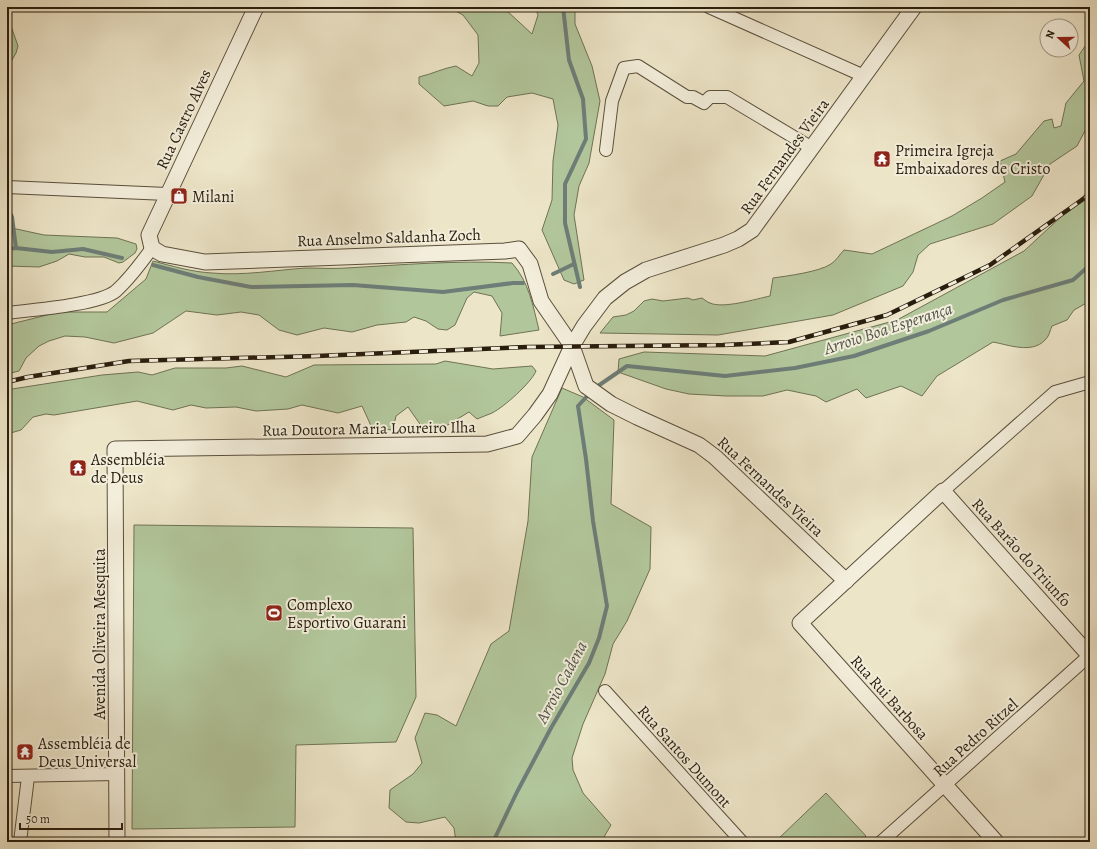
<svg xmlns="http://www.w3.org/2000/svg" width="1097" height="849" viewBox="0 0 1097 849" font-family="Alegreya,serif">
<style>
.green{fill:#b2c69b;stroke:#6e7254}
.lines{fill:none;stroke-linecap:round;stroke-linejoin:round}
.stream{stroke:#6d7d77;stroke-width:4}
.minor-casing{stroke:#5a4f3c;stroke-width:14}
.tertiary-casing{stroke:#5a4f3c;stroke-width:17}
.minor{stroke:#f3eedb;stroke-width:12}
.tertiary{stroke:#f3eedb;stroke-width:15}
.rail-casing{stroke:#291d0d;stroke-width:4.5}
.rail{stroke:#f3eedb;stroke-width:3;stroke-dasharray:9;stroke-linecap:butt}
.labels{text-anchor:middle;stroke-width:4;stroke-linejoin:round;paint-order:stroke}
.street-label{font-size:16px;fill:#291d0d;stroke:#f3eedb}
.poi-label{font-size:16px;fill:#291d0d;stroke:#f3eedb;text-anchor:start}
.water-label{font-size:17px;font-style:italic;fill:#51554b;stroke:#f3eedb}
</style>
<rect width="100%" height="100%" fill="#ede5c8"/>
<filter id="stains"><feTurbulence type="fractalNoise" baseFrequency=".005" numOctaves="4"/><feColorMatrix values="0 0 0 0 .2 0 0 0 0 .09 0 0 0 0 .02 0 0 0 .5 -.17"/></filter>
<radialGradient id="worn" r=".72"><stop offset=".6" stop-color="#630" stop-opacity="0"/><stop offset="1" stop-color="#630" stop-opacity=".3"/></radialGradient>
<g class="green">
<path d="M 448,7 L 498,7 L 506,10 L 532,34 L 538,15 L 535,7 L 575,7 L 575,24 L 592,66 L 600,101 L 589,163 L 579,186 L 574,215 L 584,280 L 574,284 L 564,280 L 542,230 L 552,200 L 553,161 L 558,125 L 553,99 L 532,93 L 507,97 L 498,106 L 488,106 L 473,101 L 444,106 L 419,84 L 419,77 C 432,74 444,68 456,66 L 472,76 L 479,63 L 478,35 L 463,15 Z"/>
<path d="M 7,24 L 11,26 L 18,46 L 16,53 L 12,60 L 7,74 Z"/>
<path d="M 1090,39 L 1090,125 L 1087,127 L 1077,146 L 1050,164 L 1032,196 L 993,224 L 930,244 L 918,255 L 913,272 L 903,286 L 833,315 L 718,335 L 600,333 L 613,317 L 626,315 L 634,311 L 644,301 L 652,299 L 663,301 L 688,298 L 693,300 L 702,298 C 705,300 707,302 710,303 C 723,309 756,299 770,296 L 773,278 C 787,276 819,272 831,264 C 836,261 840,254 844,250 L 872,254 L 952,216 L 982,198 L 1005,182 L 1000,161 L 1016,154 L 1044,121 L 1052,119 L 1054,128 L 1061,126 L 1066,103 L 1084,81 L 1079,55 Z"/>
<path d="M 1090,190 L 1090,301 L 1074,310 L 1067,320 L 1052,326 C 1050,330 1049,337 1045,340 C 1032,354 1009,345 993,342 L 937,376 L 922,396 L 901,386 L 866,398 L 857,389 L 826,402 L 816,396 L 787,390 L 763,396 L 726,396 L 689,394 L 666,389 L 618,372 L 619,359 L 644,352 L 765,356 L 897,320 L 1024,251 Z"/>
<path d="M 7,227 L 44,235 L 117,238 L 136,244 L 137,249 L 135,253 L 123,262 L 119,263 L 104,257 L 85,257 L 69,254 L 57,261 L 39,267 L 7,266 Z"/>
<path d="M 153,261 C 172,266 192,272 212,273 C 244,276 275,270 306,268 C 319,268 333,269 346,268 C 401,265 457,260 512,263 C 529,282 533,306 539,330 L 500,336 L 502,313 L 492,296 L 474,292 L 467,298 L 455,325 L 447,330 L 438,329 L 426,321 L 414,317 L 406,322 L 377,325 L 352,332 L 324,328 L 297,335 L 279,330 L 259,315 L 241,312 L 217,315 L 186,311 L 153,333 L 114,343 L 85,337 L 65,336 L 49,341 L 39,346 L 26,358 L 19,371 L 7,374 L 7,325 L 59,312 L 107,312 L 146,279 Z"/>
<path d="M 445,361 L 493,369 L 532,366 L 536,371 C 531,383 504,407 492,413 C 487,415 482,417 477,419 L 469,412 L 436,432 L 422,427 L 408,407 L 396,416 L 393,430 L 372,428 L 362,406 L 338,413 L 302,405 L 288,409 L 256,411 L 236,407 L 206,408 L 191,405 L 173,410 L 137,401 L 54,415 L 46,414 L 33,417 L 21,430 L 7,434 L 7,390 L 12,389 L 102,375 L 138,372 L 152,375 L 175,368 L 226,368 L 242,366 L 286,377 L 314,365 L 436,364 Z"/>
<path d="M 562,388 L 583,397 L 614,420 L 611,504 L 651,527 L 650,569 L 627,621 L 613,644 L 605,674 L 583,724 L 572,758 L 573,770 L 583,793 L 611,825 L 601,842 L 456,842 L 454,828 L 445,817 L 419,823 L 406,822 L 389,808 L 390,790 L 413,774 L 422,763 L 415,738 L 425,713 L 437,715 L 456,726 L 491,644 L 509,631 L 528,521 L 532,457 Z"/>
<path d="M 134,525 L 413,528 L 416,697 L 396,742 L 296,745 L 295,827 L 132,829 Z"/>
<path d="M 826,793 L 866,836 L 860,842 L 775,842 Z"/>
</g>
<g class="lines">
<g class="stream">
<path d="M 563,7 L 569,60 L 583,99 L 586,139 L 565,184 L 565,223 L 580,287"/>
<path d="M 8,209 L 12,217 L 16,248"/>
<path d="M 7,249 L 16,248 L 52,252 L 83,249 L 122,258"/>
<path d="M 153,265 L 198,277 L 251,287 L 353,285 L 443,292 L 513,283 L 523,283"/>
<path d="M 553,274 L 574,264"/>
<path d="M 595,388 L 627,366 L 725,376 L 795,368 L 854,356 L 929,331 L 1003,300 L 1073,280 L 1090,265"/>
<path d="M 493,842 L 517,792 L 551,728 L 589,663 L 599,638 L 607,606 L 593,521 L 586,459 L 578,406 L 590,393"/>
</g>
<g class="minor-casing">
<g id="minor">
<path d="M 709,7 L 864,76"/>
<path d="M 606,150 L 612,101 L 624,68 L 638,66 L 687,97 L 693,97 L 704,103 L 710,97 L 727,97 L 812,148"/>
<path d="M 7,187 L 167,194"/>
<path d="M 7,313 C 31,310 99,305 116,291 C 128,280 142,262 152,248"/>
<path d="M 943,491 L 1055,392 L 1090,382"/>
<path d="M 605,691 L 742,842"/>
<path d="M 7,776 L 117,774"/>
<path d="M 20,842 L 28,777"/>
<path d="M 881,842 L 1090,655"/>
</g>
</g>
<g class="tertiary-casing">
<g id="tertiary">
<path d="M 256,7 L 149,235 L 152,248 L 162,254 L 205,262 L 505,251 L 519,249 L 530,264 L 541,301 L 572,346 L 586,386 L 611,404 L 637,417 L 699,445 L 715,457 L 846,581"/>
<path d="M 117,842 L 115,449 L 487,444 L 517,436 L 535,415 L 550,394 L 572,346 L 584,326 L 605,298 L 625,282 L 646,270 L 724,245 L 738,239 L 752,230 L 914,7"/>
<path d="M 996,842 L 800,623 L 943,491 L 1090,656"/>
</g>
</g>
<use href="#minor" class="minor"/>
<use href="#tertiary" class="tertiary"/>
<g class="rail-casing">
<path id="rail" d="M 7,382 L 28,377 L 129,361 L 317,356 L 527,347 L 723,345 L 789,342 L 887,315 L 990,265 L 1086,197 L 1090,192"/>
</g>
<use href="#rail" class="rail"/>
</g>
<defs>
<g id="temple-square" transform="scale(0.9)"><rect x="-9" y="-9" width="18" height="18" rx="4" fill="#8f2418" stroke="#f3eedb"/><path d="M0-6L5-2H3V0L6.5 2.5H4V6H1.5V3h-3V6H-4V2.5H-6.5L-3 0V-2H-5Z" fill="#fff"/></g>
<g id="shop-square" transform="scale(0.9)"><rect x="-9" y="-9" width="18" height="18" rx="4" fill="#8f2418" stroke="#f3eedb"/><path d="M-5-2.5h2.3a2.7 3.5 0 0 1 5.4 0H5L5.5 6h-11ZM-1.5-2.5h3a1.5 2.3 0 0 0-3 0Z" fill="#fff"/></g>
<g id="stadium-square" transform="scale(0.9)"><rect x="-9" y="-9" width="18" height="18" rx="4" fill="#8f2418" stroke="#f3eedb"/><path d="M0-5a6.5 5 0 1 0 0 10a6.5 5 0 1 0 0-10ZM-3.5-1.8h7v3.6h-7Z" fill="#fff"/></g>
</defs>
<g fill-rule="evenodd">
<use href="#temple-square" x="882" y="159"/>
<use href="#shop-square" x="179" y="196"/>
<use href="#temple-square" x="78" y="468"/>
<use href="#stadium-square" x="274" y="613"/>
<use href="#temple-square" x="25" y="752"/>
</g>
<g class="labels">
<g class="street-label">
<text transform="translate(183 119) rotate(-65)" y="6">Rua Castro Alves</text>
<text transform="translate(784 156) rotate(-54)" y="6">Rua Fernandes Vieira</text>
<text transform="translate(389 237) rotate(-2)" y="6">Rua Anselmo Saldanha Zoch</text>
<text transform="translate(369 428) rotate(-1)" y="6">Rua Doutora Maria Loureiro Ilha</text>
<text transform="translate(771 486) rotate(43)" y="6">Rua Fernandes Vieira</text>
<text transform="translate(1022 552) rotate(48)" y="6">Rua Barão do Triunfo</text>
<text transform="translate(99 634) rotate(-90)" y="6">Avenida Oliveira Mesquita</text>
<text transform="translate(890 697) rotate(48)" y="6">Rua Rui Barbosa</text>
<text transform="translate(975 737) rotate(-42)" y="6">Rua Pedro Ritzel</text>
<text transform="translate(685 756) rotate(48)" y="6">Rua Santos Dumont</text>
</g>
<g class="poi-label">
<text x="895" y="156">Primeira Igreja<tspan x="895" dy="18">Embaixadores de Cristo</tspan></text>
<text x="192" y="202">Milani</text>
<text x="91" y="465">Assembléia<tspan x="91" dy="18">de Deus</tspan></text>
<text x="287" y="610">Complexo<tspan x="287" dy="18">Esportivo Guarani</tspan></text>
<text x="38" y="749">Assembléia de<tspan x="38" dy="18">Deus Universal</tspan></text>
</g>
<g class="water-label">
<text transform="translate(888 328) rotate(-18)" y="6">Arroio Boa Esperança</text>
<text transform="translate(561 682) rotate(-62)" y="6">Arroio Cadena</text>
</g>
</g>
<rect width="1097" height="849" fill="none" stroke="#ede5c8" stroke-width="24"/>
<rect x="8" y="8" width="1081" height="833" fill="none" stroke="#291d0d" stroke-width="2"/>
<rect x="12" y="12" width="1073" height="825" fill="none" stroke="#291d0d"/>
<g transform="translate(1059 38) rotate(291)"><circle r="19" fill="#f3eedb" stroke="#a29a89"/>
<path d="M0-3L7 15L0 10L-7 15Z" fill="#8f2418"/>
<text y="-6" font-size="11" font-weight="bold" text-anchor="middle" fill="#291d0d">N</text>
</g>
<path d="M20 823v6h102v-6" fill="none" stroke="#291d0d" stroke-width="2"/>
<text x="26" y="823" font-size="12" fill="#291d0d" stroke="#f3eedb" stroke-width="3" paint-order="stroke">50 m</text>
<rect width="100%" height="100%" filter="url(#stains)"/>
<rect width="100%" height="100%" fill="url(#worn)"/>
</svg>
